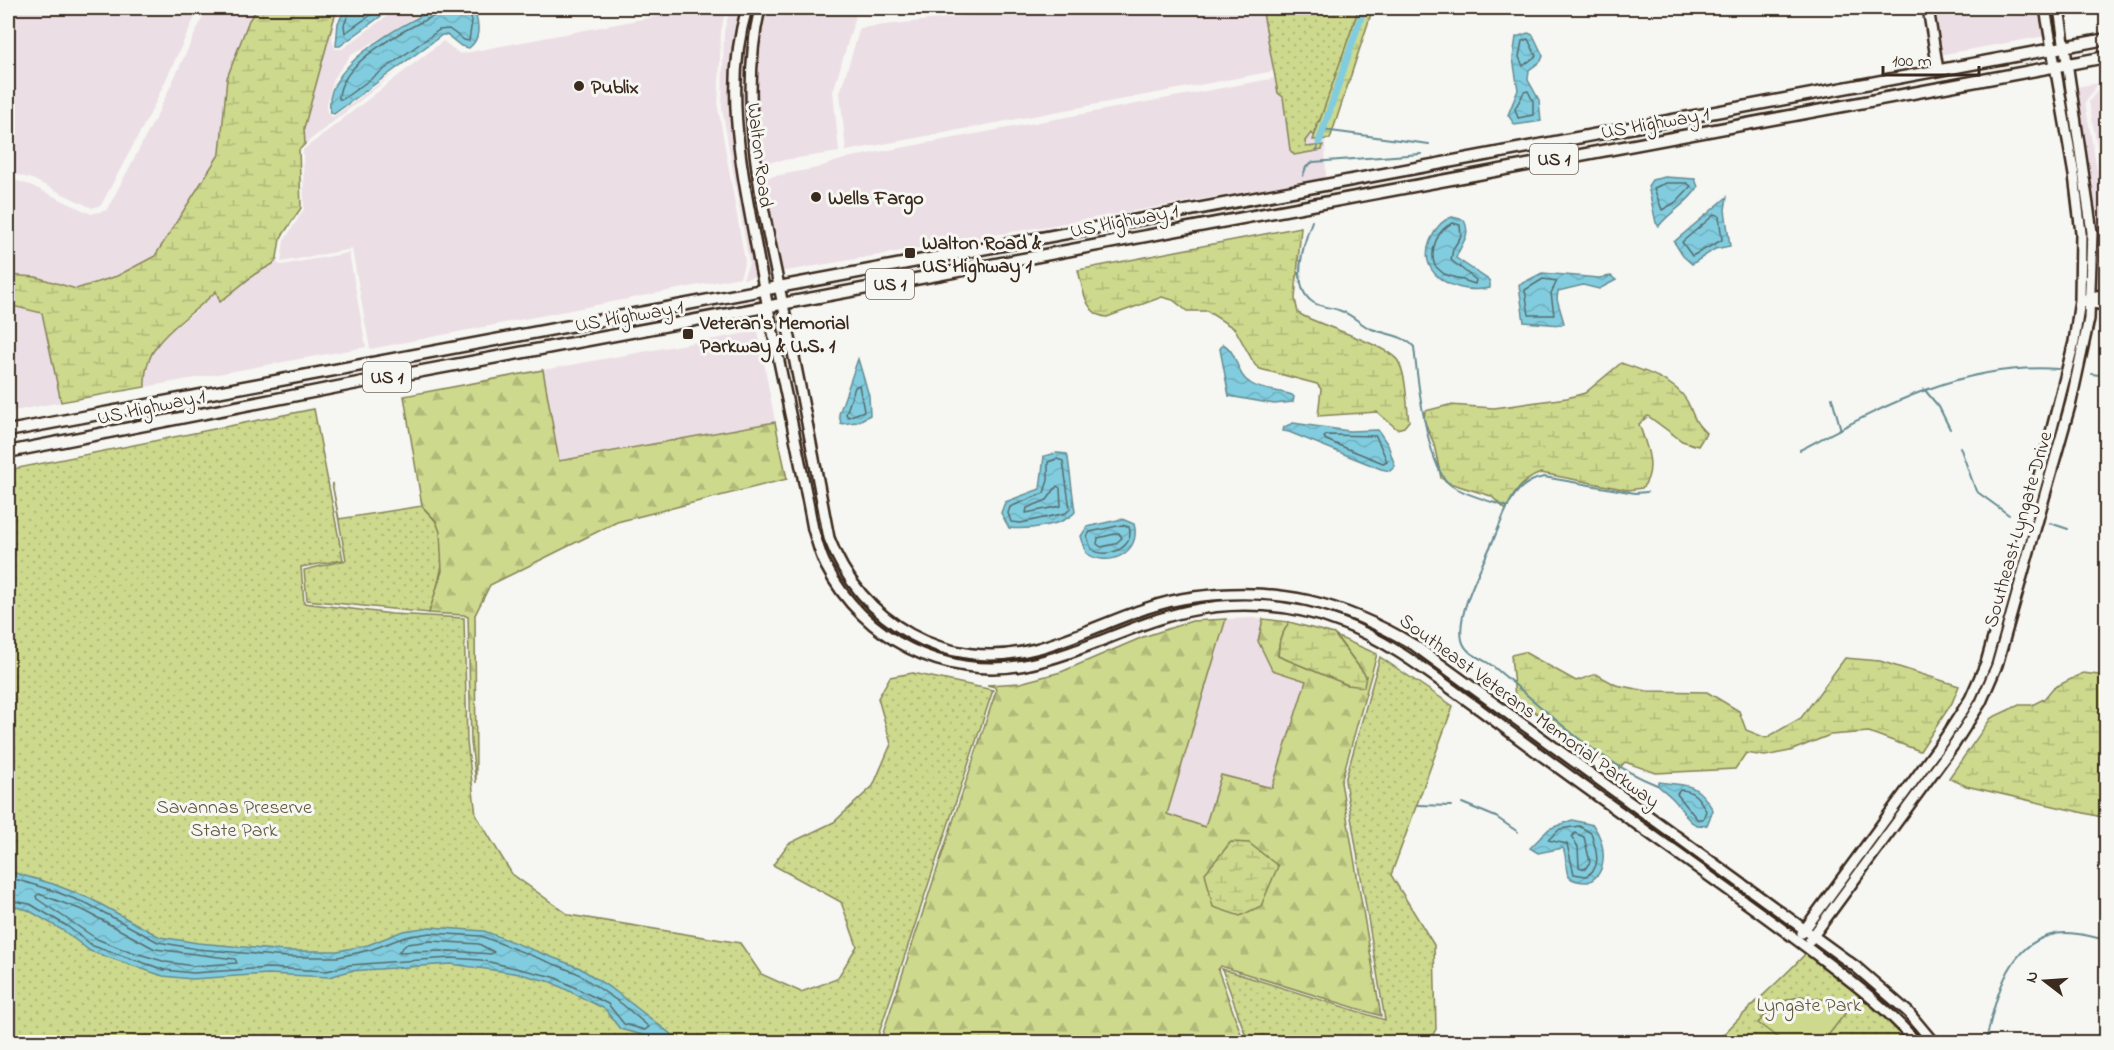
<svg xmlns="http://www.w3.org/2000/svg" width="2114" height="1050" viewBox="0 0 2114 1050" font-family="'Indie Flower',sans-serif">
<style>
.built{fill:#ecdee5}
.grass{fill:url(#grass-dots);stroke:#848256;stroke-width:1.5}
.forest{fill:url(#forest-firs);stroke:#848256;stroke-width:1.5}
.wetland{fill:url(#wetland-marsh);stroke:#848256;stroke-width:1.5}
.garden{fill:#cdd98d;stroke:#848256;stroke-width:1.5}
.water{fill:url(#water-waves);stroke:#658c92;stroke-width:1.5}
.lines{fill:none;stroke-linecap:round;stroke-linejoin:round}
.shore{stroke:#576b6b;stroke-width:1.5}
.stream{stroke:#658c92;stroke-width:2}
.canal{stroke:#81cddf;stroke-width:7}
.secondary-casing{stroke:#3b2a1e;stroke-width:14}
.primary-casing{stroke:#3b2a1e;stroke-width:15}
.secondary{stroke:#f6f6f2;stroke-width:9}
.primary{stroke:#f6f6f2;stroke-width:10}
.poi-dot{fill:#3b2a1e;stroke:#f6f6f2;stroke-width:2}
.labels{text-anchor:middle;stroke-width:6;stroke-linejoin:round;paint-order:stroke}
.shield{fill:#f6f6f2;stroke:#73675e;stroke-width:1.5}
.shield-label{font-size:18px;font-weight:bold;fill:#3b2a1e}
.poi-label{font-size:20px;font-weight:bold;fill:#3b2a1e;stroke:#f6f6f2;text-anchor:start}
.street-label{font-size:20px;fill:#3b2a1e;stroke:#f6f6f2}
.park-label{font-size:20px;fill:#60563a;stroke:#f6f6f2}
</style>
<defs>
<pattern id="grass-dots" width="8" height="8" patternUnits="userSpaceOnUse" patternTransform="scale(1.5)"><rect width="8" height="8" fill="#cdd98d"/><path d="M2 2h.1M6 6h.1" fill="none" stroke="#b1ba79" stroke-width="1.8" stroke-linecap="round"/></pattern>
<pattern id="forest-firs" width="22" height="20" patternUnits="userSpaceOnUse" patternTransform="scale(1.5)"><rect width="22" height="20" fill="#cdd98d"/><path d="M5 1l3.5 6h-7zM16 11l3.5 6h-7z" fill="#b1ba79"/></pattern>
<pattern id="wetland-marsh" width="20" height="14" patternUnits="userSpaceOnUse" patternTransform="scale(1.5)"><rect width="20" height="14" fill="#cdd98d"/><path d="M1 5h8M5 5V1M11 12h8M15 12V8" fill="none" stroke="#b1ba79"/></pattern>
<pattern id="water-waves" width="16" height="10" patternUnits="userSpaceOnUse" patternTransform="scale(1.5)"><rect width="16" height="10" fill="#81cddf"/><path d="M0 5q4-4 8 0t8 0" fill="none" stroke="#70b0bf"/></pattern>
</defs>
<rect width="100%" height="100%" fill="#f6f6f2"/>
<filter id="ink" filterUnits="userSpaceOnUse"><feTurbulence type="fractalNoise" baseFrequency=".0167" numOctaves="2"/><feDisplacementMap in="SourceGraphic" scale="12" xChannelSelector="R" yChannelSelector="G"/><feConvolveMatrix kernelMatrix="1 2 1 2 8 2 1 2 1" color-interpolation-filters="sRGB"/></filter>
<g filter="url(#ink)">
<g class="built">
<path d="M 8,8 L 199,8 L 151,112 L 101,205 L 92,208 L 32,179 L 8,172 Z"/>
<path d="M 207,8 L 258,8 L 249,20 L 227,78 L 220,153 L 159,252 L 143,264 L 88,287 L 76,289 L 36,277 L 8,275 L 8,178 L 30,185 L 91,214 L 107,210 L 157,115 Z"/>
<path d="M 337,8 L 342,8 L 334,22 L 332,40 L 335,49 L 342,49 L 398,8 L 430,8 L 350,56 L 334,78 L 329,96 L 326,108 L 328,114 L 333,117 L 400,69 L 305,144 L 304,128 Z"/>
<path d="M 700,8 L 726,8 L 721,31 L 718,108 L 745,261 L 740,277 L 370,349 L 352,249 L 281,262 L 284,241 L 304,209 L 303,150 L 443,41 L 460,54 Z"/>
<path d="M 730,8 L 743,8 L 734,48 L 732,123 L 758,276 L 743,279 L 749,263 L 722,108 L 724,32 Z"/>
<path d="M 751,8 L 756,8 L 746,68 L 746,111 L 773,274 L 765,275 L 740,126 L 743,55 Z"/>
<path d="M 764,8 L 858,8 L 833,92 L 839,152 L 762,163 L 754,110 L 753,69 Z"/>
<path d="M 1033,8 L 1353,8 L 1357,15 L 1313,140 L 1325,140 L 1326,178 L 780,272 L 764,178 L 817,168 L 847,158 L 1276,78 L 1274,71 L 846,151 L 840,93 L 860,28 Z"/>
<path d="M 1932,8 L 2041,8 L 2045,36 L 1939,55 Z"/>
<path d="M 2106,82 L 2097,85 L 2085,103 L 2097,170 L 2101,173 L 2106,172 L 2106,290 L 2095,291 L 2096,232 L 2076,87 Z"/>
<path d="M 2106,86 L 2106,168 L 2101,169 L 2089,102 L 2100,87 Z"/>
<path d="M 349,253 L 366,347 L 145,387 L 144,371 L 148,359 L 162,337 L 194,313 L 217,290 L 220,302 L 255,274 L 273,264 L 277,258 L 278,264 L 282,265 Z"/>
<path d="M 8,305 L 42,313 L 61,402 L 8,412 Z"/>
<path d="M 758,331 L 775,422 L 559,461 L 543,370 Z"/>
<path d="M 1254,618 L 1263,619 L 1258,641 L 1272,669 L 1306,680 L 1272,788 L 1222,775 L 1205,827 L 1167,814 L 1226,619 Z"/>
</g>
<g class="grass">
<path d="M 1262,8 L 1359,8 L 1322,117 L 1316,124 L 1315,136 L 1311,133 L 1305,141 L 1306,147 L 1323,145 L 1322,150 L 1294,155 L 1290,150 L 1283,97 L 1278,93 Z"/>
<path d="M 314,409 L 343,560 L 301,567 L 304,603 L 392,614 L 464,618 L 467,742 L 476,815 L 512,874 L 569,915 L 740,943 L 761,974 L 801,992 L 837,979 L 857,946 L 841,902 L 773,865 L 788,844 L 834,822 L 873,786 L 891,744 L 878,698 L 890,677 L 913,673 L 993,690 L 876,1042 L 8,1042 L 8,470 Z"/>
<path d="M 332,483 L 339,519 L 422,506 C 426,512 434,517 437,524 C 451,552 437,586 429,613 L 307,600 L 304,570 L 346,560 Z"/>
<path d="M 1380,657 L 1453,706 L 1391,875 L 1434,945 L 1436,1029 L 1429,1042 L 1248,1042 L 1222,969 L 1385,1020 L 1345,781 Z"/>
<path d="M 1806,953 L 1875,1008 L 1908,1042 L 1717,1042 C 1744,1010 1777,985 1806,953 Z"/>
</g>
<g class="forest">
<path d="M 543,370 L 559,461 L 775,422 L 787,479 L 617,522 L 490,585 L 475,615 L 476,783 L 471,742 L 468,617 L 464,615 L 429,613 L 442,571 L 440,532 L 436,521 L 422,506 L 404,396 Z"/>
<path d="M 1226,619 L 1167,814 L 1205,827 L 1221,775 L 1272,788 L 1306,681 L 1272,670 L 1258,641 L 1263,619 L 1289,622 L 1280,639 L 1278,656 L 1348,685 L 1366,676 L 1336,636 L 1377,654 L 1341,782 L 1381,1016 L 1221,966 L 1218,970 L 1244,1042 L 880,1042 L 996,691 L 995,687 L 987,685 L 1020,683 L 1061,672 L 1143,637 L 1192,621 Z"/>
</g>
<g class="wetland">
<path d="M 258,8 L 337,8 L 304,128 L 305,144 L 299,150 L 301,208 L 280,239 L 277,258 L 273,264 L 255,274 L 220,302 L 216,291 C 188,321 142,338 145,387 L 61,402 L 42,313 L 8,305 L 8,275 L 36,277 L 76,289 L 117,276 L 155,256 L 220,153 L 227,78 L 249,20 Z"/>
<path d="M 1359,8 L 1373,8 L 1330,139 L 1313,140 Z"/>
<path d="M 1301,227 L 1295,299 L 1298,313 C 1320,326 1388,345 1398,361 C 1407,376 1406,403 1409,421 L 1404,427 L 1397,429 L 1377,412 L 1318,416 L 1321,389 L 1317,384 L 1260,369 L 1255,365 L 1235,329 L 1207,311 L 1187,311 L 1173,300 L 1162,297 L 1107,317 C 1085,316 1083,288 1078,270 Z"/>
<path d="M 1621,363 C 1642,370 1675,380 1687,401 C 1695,416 1691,418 1706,433 L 1698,446 L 1682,441 L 1648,416 L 1639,424 C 1646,444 1658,470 1642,488 L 1628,490 L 1541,473 C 1523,479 1513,493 1506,510 L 1491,496 L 1449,483 L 1441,478 L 1434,444 L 1424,420 L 1425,411 L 1449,405 L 1494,408 L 1567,398 L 1585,393 Z"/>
<path d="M 1289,622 L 1334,634 L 1366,676 L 1364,687 L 1348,685 L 1278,656 L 1280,639 Z"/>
<path d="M 1524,652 L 1576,681 L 1596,674 L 1616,685 L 1647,691 L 1707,692 L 1739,711 L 1746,730 L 1766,738 L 1801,718 L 1845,658 L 1880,661 L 1959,686 L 1952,703 L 1920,751 L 1869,732 L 1830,735 L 1790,751 L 1765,756 L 1746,753 L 1735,769 L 1656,773 L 1625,762 L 1616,772 L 1515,697 L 1511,655 Z"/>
<path d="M 2083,673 L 2106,676 L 2106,818 L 1966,786 L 1949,778 L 1991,718 L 2019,705 L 2032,705 L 2044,699 L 2053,688 Z"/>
<path d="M 1231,842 L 1249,843 L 1278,866 L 1261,906 L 1240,916 L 1213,907 L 1205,873 Z"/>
</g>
<path class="garden" d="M 1801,996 L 1835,1001 L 1847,1011 L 1823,1042 L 1784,1042 L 1758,1023 L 1777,1003 Z"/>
<g class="water">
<path d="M 346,8 L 392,8 L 340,46 L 336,46 L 338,23 Z"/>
<path d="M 439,8 L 473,8 C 479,22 482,38 469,48 L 461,46 L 447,35 L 442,35 L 334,114 L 331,113 C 318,68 406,21 439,8 Z"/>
<path d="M 1528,33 L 1533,35 L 1543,56 L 1541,61 L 1529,70 L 1528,80 L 1539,100 L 1541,121 L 1515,125 L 1508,115 L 1518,90 L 1513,58 L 1516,37 Z"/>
<path d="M 1665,177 L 1695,179 L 1698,187 C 1688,204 1670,211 1659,226 L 1656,223 L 1648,186 L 1652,180 Z"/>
<path d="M 1727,197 L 1725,210 L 1730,246 L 1715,249 L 1692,264 L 1683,256 L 1674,242 Z"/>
<path d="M 1452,217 L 1464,220 C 1472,236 1461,243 1456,258 L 1490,281 L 1490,288 C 1459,295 1416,277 1430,241 C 1435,230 1440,221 1452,217 Z"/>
<path d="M 1542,273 L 1599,278 L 1611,276 L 1616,280 L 1599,289 L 1583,285 L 1558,291 L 1557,299 L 1564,323 L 1561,325 L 1524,322 L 1519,285 Z"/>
<path d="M 1223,344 C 1239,353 1235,374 1250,383 C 1261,391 1279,390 1292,395 L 1294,397 L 1293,402 L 1274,404 L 1229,396 L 1220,349 Z"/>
<path d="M 858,359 L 869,396 L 870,415 L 857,422 L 841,424 L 839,414 Z"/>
<path d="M 1293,423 L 1349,431 L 1378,430 L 1388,445 L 1395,466 L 1390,471 L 1381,469 L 1289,432 L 1283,431 L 1284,427 Z"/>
<path d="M 1057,453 L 1067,454 L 1068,458 L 1075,512 C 1063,526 1027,530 1009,528 L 1001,513 L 1005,502 L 1040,489 L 1044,456 Z"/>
<path d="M 1122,519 L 1134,524 C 1142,553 1108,569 1086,553 L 1081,536 L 1087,527 Z"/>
<path d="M 1659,782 C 1688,787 1695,780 1713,810 L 1707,825 C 1689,829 1685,812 1675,801 C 1670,795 1663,790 1657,785 Z"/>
<path d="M 1572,820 L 1593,825 C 1605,842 1610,872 1588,882 C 1557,882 1571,867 1563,848 L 1538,853 L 1530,848 L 1549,829 Z"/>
<path d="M 8,871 L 53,884 L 91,899 L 160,937 L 198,943 L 287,951 L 338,951 L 368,945 L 403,931 L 430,927 L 484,931 L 580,968 L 615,991 L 681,1042 L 654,1042 L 650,1037 L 620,1029 L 605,1009 L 551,982 L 520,974 L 451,964 L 350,971 L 329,977 L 268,974 L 192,979 L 163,976 L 90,951 L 64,931 L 28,910 L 8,905 Z"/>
</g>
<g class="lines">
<g class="shore">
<path d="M 351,8 L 344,25 L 345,33 L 381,8"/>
<path d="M 439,8 L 436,15 C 407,28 338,63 339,99 L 343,99 L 439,30 L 449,29 L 464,40 L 469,41 L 472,21 L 468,8"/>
<path d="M 1528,39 L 1536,56 L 1523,66 L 1519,57 L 1522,41 Z"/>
<path d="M 1528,91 L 1533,101 L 1533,115 L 1518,118 L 1515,109 L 1524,92 Z"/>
<path d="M 1666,183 L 1687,183 L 1691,186 L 1676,202 L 1662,210 L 1654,188 Z"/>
<path d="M 1715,214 L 1719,216 L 1722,240 L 1692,256 L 1682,242 Z"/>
<path d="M 1453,223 L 1460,225 L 1461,236 L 1453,249 L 1451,260 L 1476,280 L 1475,284 L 1444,274 L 1435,266 C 1429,251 1437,229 1453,223 Z"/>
<path d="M 1543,279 L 1557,281 L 1551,293 L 1554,315 L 1529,315 L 1525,290 Z"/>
<path d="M 859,385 L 864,411 L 848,417 L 846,414 L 855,387 Z"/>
<path d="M 1327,435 L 1376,436 L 1387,461 L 1383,463 L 1326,440 L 1324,437 Z"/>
<path d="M 1057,459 L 1063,461 L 1070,509 L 1066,513 L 1021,523 L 1011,522 L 1008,513 L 1010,507 L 1044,493 L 1048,480 L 1048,462 Z"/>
<path d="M 1057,486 L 1060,488 L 1061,506 L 1026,513 L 1027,508 L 1047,500 Z"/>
<path d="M 1122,525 L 1129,527 C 1136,548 1106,560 1091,549 L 1087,536 L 1090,532 Z"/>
<path d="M 1119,533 L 1122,538 L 1115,544 L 1101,547 L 1097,544 L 1098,538 Z"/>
<path d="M 1680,790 C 1694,790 1700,799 1706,811 L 1703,819 L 1697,819 L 1677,794 Z"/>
<path d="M 1579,826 L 1591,833 C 1595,848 1604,867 1586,876 L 1574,874 L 1567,844 L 1548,840 L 1560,829 Z"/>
<path d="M 1575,833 L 1584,837 L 1590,862 L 1585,869 L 1579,867 L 1578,847 L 1572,837 Z"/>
<path d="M 8,877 L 51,890 L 88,904 L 158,942 L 197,949 L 287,957 L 338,957 L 370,950 L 405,937 L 430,933 L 481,936 L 577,973 L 622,1004 L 649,1027 L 645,1030 L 624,1024 L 608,1004 L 554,977 L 481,960 L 451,958 L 390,962 L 350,965 L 327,971 L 268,968 L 193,973 L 165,970 L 93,946 L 67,926 L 30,904 L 8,900"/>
<path d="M 39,894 L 85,911 L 155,949 L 235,959 L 237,963 L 194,966 L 166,962 L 122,949 L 97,939 L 37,899 L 36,896 Z"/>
<path d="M 431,941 L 479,944 L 494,952 L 491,954 L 451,951 L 398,952 L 407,944 Z"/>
</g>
<g class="stream">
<path d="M 1323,130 L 1429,144"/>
<path d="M 1317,150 L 1319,142"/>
<path d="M 1303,176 L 1306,167 L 1313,162 L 1421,154"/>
<path d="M 1312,221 C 1304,242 1289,288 1314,303 C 1323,308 1332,307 1341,311 C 1351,314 1359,323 1369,328 C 1384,334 1404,335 1414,347 C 1417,376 1427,471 1452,486 C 1468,496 1490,501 1508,507"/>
<path d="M 2092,374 L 2106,376"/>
<path d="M 1924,389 L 1939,407 L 1950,429"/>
<path d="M 1832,398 L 1841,430"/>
<path d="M 1960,447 L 1976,491 L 2009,515"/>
<path d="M 1800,450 C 1882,407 1962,362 2058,369"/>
<path d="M 1647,492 L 1635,493 L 1544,477 C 1513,482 1506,511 1495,536 C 1484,563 1456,611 1462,640 C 1466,656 1484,658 1495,668 C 1548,711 1592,759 1657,785"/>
<path d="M 2050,523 L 2068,529"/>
<path d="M 1462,803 L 1496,817 L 1518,832"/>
<path d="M 1418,805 L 1451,806"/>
<path d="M 1986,1042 C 1994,1004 2006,946 2051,935 C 2067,930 2090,936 2106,940"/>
</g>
<path class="canal" d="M 1319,142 L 1364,8"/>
<g class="secondary-casing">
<g id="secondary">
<path d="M 747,8 C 723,88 742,170 757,251 C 774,344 796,436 813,529 C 817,541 820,555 826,566 C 863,639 945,680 1025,665 C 1082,654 1132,623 1189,611 C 1237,600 1293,604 1339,622 C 1391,641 1434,677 1479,709 C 1527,745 1575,780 1624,815 C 1690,863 1757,909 1822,959 C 1856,985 1888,1009 1916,1042"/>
<path d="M 760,8 C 737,105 763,208 783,305 C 800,382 814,460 829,538 C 860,622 946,673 1035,649 C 1089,635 1138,604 1194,597 C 1278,586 1342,602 1414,645 L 1856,967 L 1908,1012 L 1933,1042"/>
<path d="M 1928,8 L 1938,70"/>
<path d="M 2088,298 L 2106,294"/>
<path d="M 2085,302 L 2106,305"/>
<path d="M 1802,933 L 1945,738 L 1970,699 L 1986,663 L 2049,440 L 2074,342 L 2080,300 L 2081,233 L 2074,175 L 2045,8"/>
<path d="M 1810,940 L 1955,743 L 1981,702 L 1997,665 L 2071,402 L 2089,319 L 2092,232 L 2059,8"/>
</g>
</g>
<g class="primary-casing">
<g id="primary">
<path d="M 8,431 L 2106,39"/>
<path d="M 8,452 L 358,383 L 2106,57"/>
</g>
</g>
<use href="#secondary" class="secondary"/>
<use href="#primary" class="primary"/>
</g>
</g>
<g class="poi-dot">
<circle cx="579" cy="86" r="6"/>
<circle cx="816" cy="197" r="6"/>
<rect x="904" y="247" width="12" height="12" rx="3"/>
<rect x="682" y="328" width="12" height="12" rx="3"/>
</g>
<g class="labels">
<g class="shield">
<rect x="1530" y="144" width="48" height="30" rx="4.5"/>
<rect x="866" y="269" width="48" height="30" rx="4.5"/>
<rect x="363" y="362" width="48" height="30" rx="4.5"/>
</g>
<g class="shield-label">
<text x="1554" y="165">US 1</text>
<text x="890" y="290">US 1</text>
<text x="387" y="383">US 1</text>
</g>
<g class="poi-label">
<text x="591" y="93">Publix</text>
<text x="828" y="204">Wells Fargo</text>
<text x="922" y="249">Walton Road &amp;<tspan x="922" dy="23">US Highway 1</tspan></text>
<text x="700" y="329">Veteran's Memorial<tspan x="700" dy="23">Parkway &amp; U.S. 1</tspan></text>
</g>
<g class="street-label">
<text transform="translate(1655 122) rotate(-10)" y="7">US Highway 1</text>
<text transform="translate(761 155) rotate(83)" y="7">Walton Road</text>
<text transform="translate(1124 220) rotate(-11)" y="7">US Highway 1</text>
<text transform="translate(629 315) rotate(-10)" y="7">US Highway 1</text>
<text transform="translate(151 406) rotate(-12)" y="7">US Highway 1</text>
<text transform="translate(2017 529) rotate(-74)" y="7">Southeast Lyngate Drive</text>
<text transform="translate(1530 710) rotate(36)" y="7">Southeast Veterans Memorial Parkway</text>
</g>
<g class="park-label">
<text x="234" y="813">Savannas Preserve<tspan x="234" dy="23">State Park</tspan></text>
<text x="1809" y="1011">Lyngate Park</text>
</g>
</g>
<rect width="2114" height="1050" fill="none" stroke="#f6f6f2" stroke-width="30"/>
<rect x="15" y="15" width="2084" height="1020" fill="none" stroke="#3b2a1e" stroke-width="2" filter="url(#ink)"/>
<g transform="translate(2045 981) rotate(287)" stroke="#f6f6f2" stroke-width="4.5" paint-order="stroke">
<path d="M0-4.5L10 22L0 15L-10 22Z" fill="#3b2a1e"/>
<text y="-9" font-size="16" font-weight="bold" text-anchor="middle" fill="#3b2a1e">N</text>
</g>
<path d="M1883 66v9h96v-9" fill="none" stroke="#3b2a1e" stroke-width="3"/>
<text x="1892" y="66" font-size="18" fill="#3b2a1e" stroke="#f6f6f2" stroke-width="4.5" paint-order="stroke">100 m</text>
</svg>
